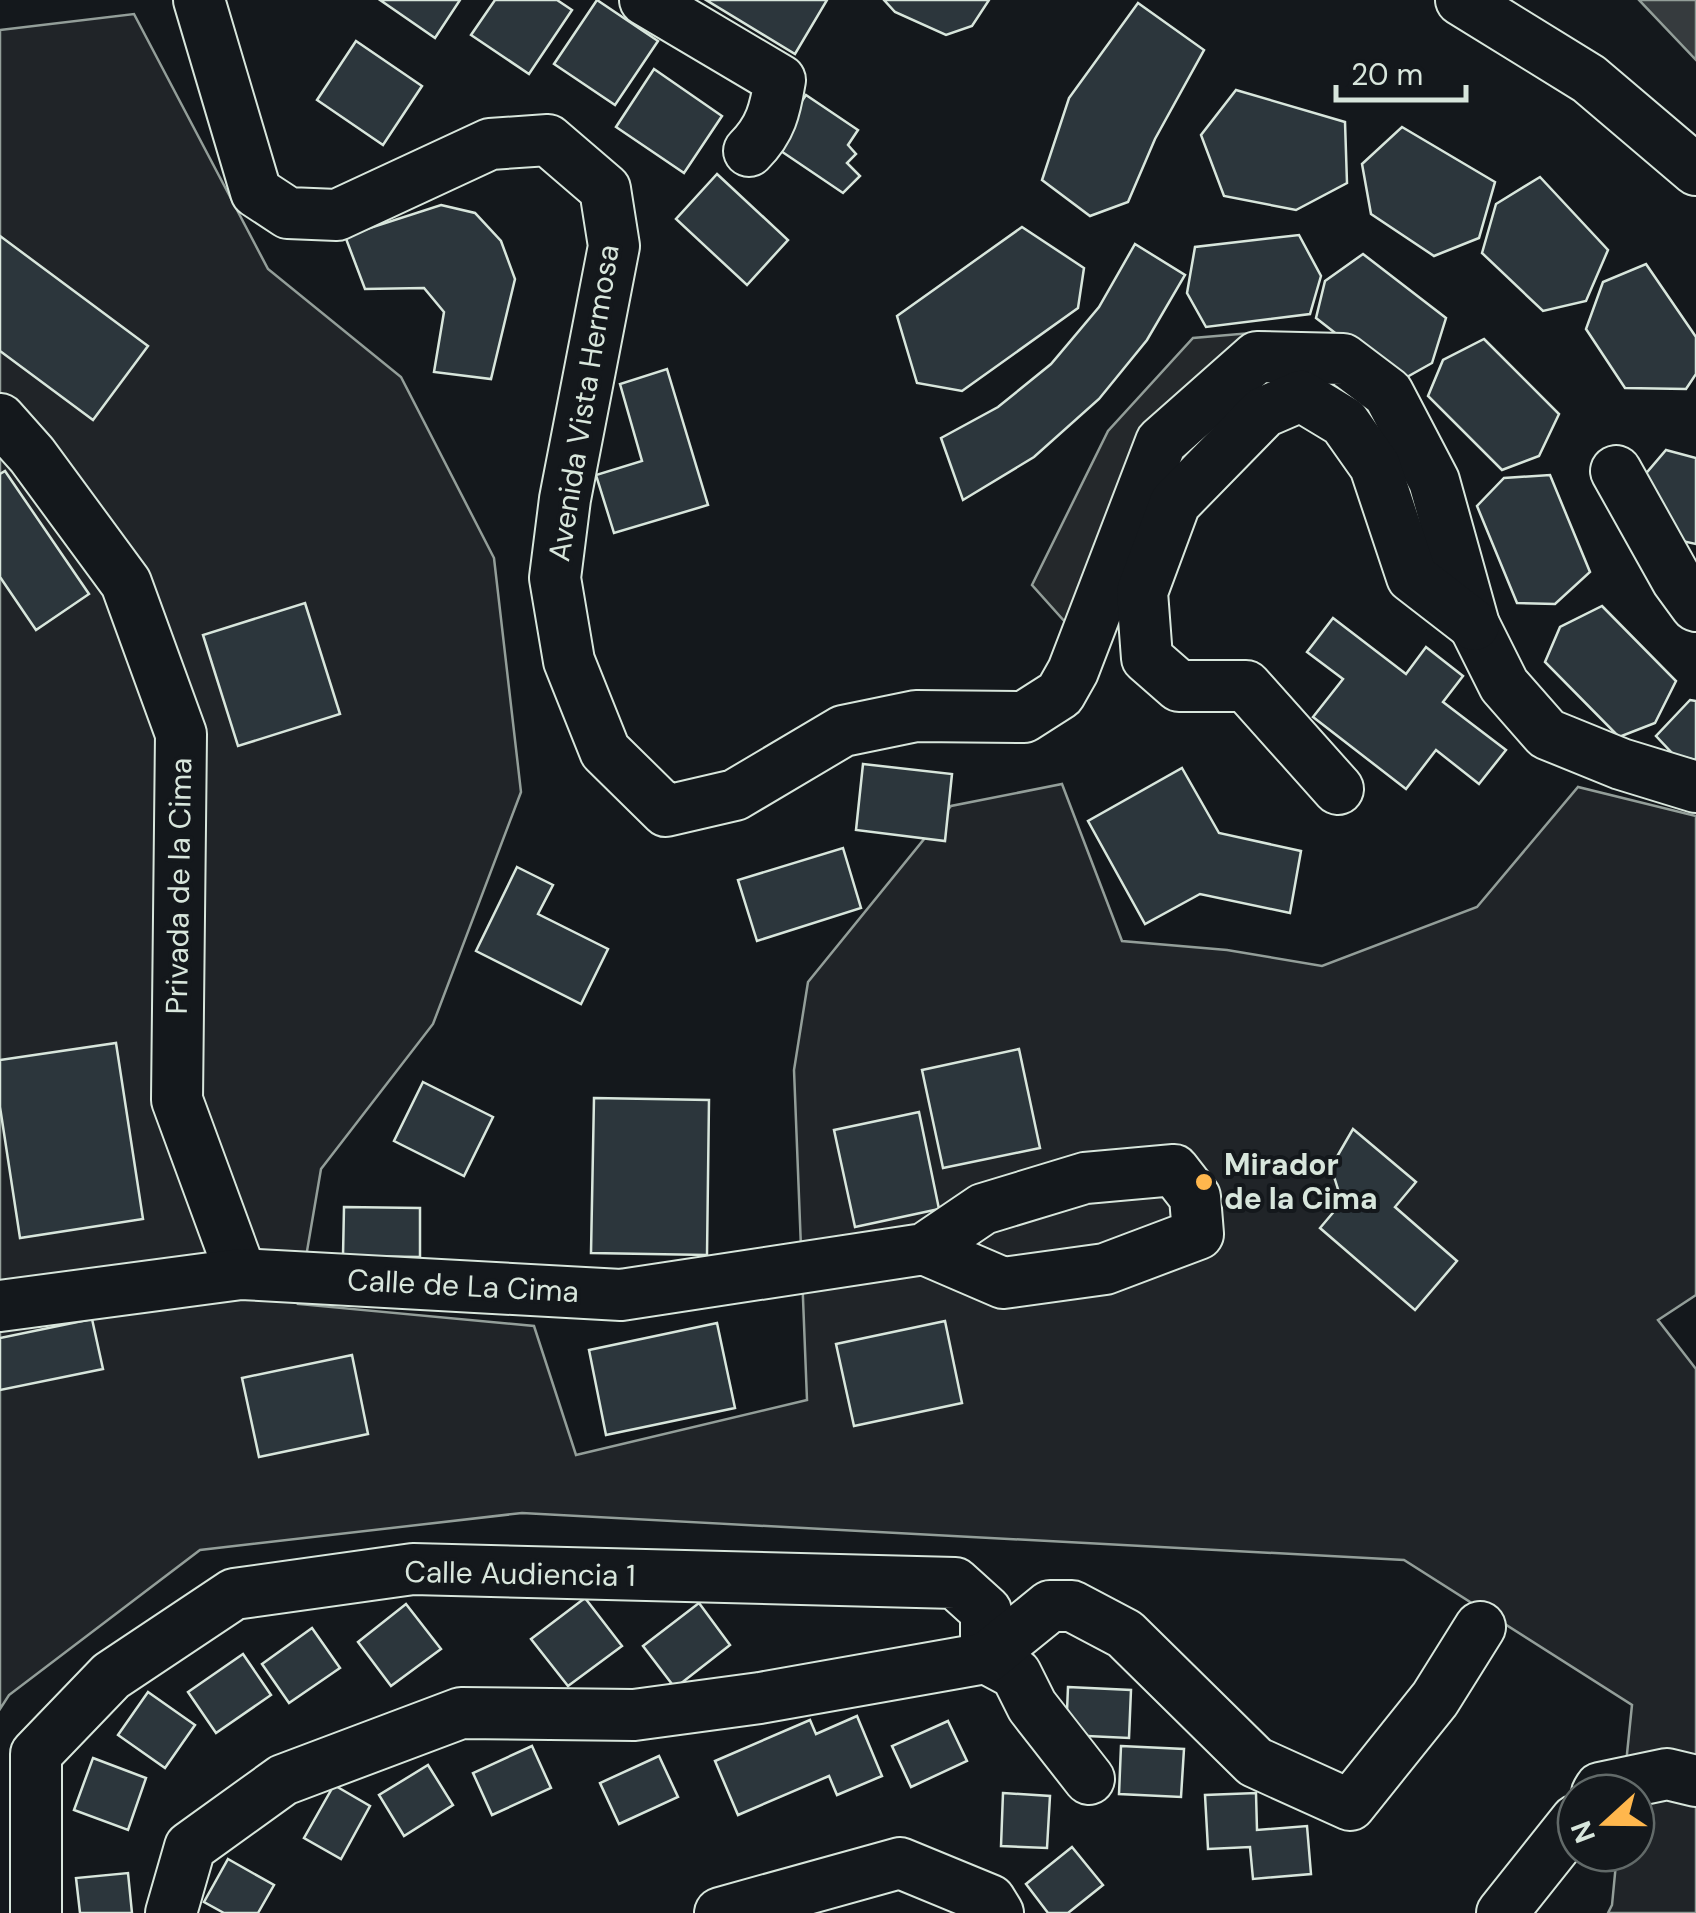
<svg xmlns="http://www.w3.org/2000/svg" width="1696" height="1913" viewBox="0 0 1696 1913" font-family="'DM Sans',sans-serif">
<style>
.green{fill:#202428;stroke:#939e99;stroke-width:2.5}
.parking{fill:#24282b;stroke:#939e99;stroke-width:2.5}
.water{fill:#363b3e;stroke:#939e99;stroke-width:2.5}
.building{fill:#2c363c;stroke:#d8e6dc;stroke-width:2.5}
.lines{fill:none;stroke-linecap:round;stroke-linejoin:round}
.minor-casing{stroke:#d8e6dc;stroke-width:54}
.minor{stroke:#14181c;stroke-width:50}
.poi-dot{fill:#ffb74d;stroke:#14181c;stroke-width:4}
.labels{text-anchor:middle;stroke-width:8;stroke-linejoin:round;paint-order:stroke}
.street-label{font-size:30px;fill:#d8e6dc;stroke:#14181c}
.poi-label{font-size:30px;font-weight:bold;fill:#d8e6dc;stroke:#14181c;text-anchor:start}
</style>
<rect width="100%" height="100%" fill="#14181c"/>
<path class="green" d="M 134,14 L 268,269 L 401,377 L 494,558 L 521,792 L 433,1024 L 321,1169 L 298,1304 L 534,1326 L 576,1455 L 807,1400 L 794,1070 L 808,982 L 951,806 L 1062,784 L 1122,941 L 1227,950 L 1322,966 L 1477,907 L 1578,787 L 1696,816 L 1696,1295 L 1658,1320 L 1696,1369 L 1696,1913 L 1608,1913 L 1612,1905 L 1617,1853 L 1636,1853 L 1636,1793 L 1623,1793 L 1632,1705 L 1404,1560 L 522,1513 L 200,1550 L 9,1695 L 0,1709 L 0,30 Z"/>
<path class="parking" d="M 1263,332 L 1140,451 L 1066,623 L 1032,585 L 1108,431 L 1193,338 Z"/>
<path class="water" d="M 1639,0 L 1696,0 L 1696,60 Z"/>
<g class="building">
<path d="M 380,0 L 460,0 L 435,38 Z"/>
<path d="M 495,0 L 557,0 L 572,10 L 529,74 L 471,35 Z"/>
<path d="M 597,0 L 658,41 L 615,105 L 554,64 Z"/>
<path d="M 706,0 L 827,0 L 795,54 Z"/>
<path d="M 884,0 L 989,0 L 972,26 L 946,35 L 895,12 Z"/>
<path d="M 1138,3 L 1204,50 L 1155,139 L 1128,202 L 1090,216 L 1042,180 L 1069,98 Z"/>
<path d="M 356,41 L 422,86 L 383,145 L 317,100 Z"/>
<path d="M 654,69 L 722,116 L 684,173 L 616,127 Z"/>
<path d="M 1236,90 L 1345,122 L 1347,183 L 1296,210 L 1224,196 L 1201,135 Z"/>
<path d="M 806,95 L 858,130 L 848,145 L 856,154 L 847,163 L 860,176 L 843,193 L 772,145 Z"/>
<path d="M 1402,127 L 1495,182 L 1479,238 L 1434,256 L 1371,214 L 1362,164 Z"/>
<path d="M 717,174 L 788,240 L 747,285 L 676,219 Z"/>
<path d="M 1540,177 L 1608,250 L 1586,301 L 1543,311 L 1482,253 L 1496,204 Z"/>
<path d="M 441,205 L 475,213 L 501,241 L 515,279 L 491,379 L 434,372 L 444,312 L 424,288 L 365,289 L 345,236 Z"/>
<path d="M 1022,227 L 1084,268 L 1078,308 L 962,391 L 917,383 L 897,316 Z"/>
<path d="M 1299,235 L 1321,276 L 1310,314 L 1206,327 L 1187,293 L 1195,247 Z"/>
<path d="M 0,236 L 148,346 L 93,420 L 0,351 Z"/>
<path d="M 1135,244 L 1185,275 L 1147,340 L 1099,399 L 1034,457 L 963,500 L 941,438 L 998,407 L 1051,364 L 1099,307 Z"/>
<path d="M 1363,254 L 1446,318 L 1432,363 L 1398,382 L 1316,318 L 1325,281 Z"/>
<path d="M 1646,264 L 1696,337 L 1696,374 L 1686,389 L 1625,388 L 1586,329 L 1603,282 Z"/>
<path d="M 1484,339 L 1559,414 L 1539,456 L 1502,470 L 1428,396 L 1443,360 Z"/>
<path d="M 667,369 L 708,505 L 614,533 L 596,475 L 642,461 L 620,384 Z"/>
<path d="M 1666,450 L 1696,458 L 1696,544 L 1659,536 L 1637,484 Z"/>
<path d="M 5,471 L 89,594 L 36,630 L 0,577 L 0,474 Z"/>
<path d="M 1550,475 L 1590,572 L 1555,604 L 1517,603 L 1477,506 L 1504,478 Z"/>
<path d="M 305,603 L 340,714 L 238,746 L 203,635 Z"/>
<path d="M 1602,606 L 1676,681 L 1655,723 L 1619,737 L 1545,662 L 1560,627 Z"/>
<path d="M 1333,618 L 1406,674 L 1426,647 L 1463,676 L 1443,702 L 1506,750 L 1479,784 L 1436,750 L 1406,789 L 1313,717 L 1343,679 L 1307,652 Z"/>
<path d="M 1690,700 L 1696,701 L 1696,760 L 1674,755 L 1656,736 Z"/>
<path d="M 863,764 L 952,774 L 945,841 L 856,830 Z"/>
<path d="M 1182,768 L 1219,833 L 1301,851 L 1290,913 L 1200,894 L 1145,924 L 1088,821 Z"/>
<path d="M 843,848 L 861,908 L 757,941 L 738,880 Z"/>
<path d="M 517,867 L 553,885 L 538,914 L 608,949 L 581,1004 L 476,951 Z"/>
<path d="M 116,1043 L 143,1219 L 20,1238 L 0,1107 L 0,1060 Z"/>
<path d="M 1019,1049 L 1040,1148 L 943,1168 L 922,1070 Z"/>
<path d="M 423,1082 L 493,1117 L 464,1176 L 394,1141 Z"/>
<path d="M 594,1098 L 709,1100 L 707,1255 L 591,1253 Z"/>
<path d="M 919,1112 L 939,1209 L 855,1227 L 834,1130 Z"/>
<path d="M 1353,1129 L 1416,1182 L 1395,1207 L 1457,1261 L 1415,1310 L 1320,1228 L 1342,1202 L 1331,1167 Z"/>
<path d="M 344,1207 L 420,1208 L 420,1257 L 343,1256 Z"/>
<path d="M 92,1319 L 103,1369 L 0,1390 L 0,1338 Z"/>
<path d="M 945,1321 L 962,1403 L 854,1426 L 836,1344 Z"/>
<path d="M 717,1323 L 735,1408 L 606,1435 L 589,1350 Z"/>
<path d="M 352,1355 L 368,1434 L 259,1457 L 242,1378 Z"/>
<path d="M 585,1598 L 622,1646 L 568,1686 L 531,1639 Z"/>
<path d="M 699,1603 L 730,1645 L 675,1688 L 643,1646 Z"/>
<path d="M 406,1604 L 441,1649 L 391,1686 L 358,1642 Z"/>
<path d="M 312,1628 L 340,1668 L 289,1703 L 262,1664 Z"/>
<path d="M 243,1654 L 271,1695 L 216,1733 L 188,1692 Z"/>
<path d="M 1068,1687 L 1131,1690 L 1129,1738 L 1066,1735 Z"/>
<path d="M 148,1692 L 195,1725 L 165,1768 L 118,1735 Z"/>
<path d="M 857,1716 L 882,1776 L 837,1795 L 829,1776 L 738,1815 L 715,1761 L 810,1720 L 816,1734 Z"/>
<path d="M 948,1721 L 967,1761 L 911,1787 L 892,1746 Z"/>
<path d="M 532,1746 L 551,1788 L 492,1815 L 473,1773 Z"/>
<path d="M 1121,1746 L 1184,1749 L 1181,1797 L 1119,1794 Z"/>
<path d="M 659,1756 L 678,1797 L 619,1824 L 600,1783 Z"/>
<path d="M 93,1758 L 146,1778 L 128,1830 L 74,1810 Z"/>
<path d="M 428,1765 L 453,1805 L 404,1836 L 379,1795 Z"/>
<path d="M 334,1785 L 370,1806 L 341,1859 L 304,1838 Z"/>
<path d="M 1003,1793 L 1050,1796 L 1047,1848 L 1001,1846 Z"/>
<path d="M 1256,1793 L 1257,1830 L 1307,1826 L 1311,1874 L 1253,1879 L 1250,1847 L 1208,1849 L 1205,1795 Z"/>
<path d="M 1072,1847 L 1103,1885 L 1068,1913 L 1048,1913 L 1026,1884 Z"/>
<path d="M 228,1859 L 274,1885 L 258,1913 L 224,1913 L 204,1902 Z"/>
<path d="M 128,1873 L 132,1913 L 80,1913 L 76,1878 Z"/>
</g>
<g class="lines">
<g class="minor-casing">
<g id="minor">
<path d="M 199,0 L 256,192 L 288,213 L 337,215 L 490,144 L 548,140 L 605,189 L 614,246 L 565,499 L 555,578 L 569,661 L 605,751 L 666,811 L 735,795 L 843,731 L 916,716 L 1024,717 L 1060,694 L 1073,671 L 1161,442 L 1257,357 L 1343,359 L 1388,393 L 1434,481 L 1474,625 L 1504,685 L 1547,734 L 1621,764 L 1696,787"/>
<path d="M 645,0 L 780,80 C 775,110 771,129 749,151"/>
<path d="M 1461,0 L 1589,79 L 1696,170"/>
<path d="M 0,419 L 32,455 L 126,583 L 181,734 L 177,1100 L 241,1274"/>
<path d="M 1616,471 L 1677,580 L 1696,606"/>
<path d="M 1338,789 L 1246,686 L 1179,686 L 1147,658 L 1142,592 L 1175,503 L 1264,412 L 1301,396 L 1344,422 L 1375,466 L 1412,577 L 1474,625"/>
<path d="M 0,1306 L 241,1274 L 621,1295 L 924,1249 L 983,1209 L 1085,1178 L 1174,1170 L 1195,1197 L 1198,1234 L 1105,1269 L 1003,1283 L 924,1249"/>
<path d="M 1597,1793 L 1600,1788 L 1667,1774 L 1696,1781"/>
<path d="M 36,1913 L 36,1754 L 111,1676 L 234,1594 L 413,1569 L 955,1583 L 986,1611 L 986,1658 L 1016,1674 L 1032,1706 L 1089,1779"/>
<path d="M 171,1913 L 190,1847 L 283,1780 L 461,1713 L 634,1715 L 760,1698 L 986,1658 L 1050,1606 L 1072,1606 L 1125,1634 L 1255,1762 L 1350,1805 L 1435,1699 L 1480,1627"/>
<path d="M 720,1913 L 900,1863 L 990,1900 L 998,1913"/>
<path d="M 1502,1913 L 1576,1820"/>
</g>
</g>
<use href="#minor" class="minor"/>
</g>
<circle class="poi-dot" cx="1204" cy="1182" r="10"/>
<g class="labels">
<g class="street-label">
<text transform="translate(584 403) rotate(-81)" y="10">Avenida Vista Hermosa</text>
<text transform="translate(179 886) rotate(-89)" y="10">Privada de la Cima</text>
<text transform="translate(463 1286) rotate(3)" y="10">Calle de La Cima</text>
<text transform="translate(520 1574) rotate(1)" y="10">Calle Audiencia 1</text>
</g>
<g class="poi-label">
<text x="1224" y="1175">Mirador<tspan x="1224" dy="34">de la Cima</tspan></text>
</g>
</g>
<g transform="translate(1606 1823) rotate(249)"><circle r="48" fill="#14181c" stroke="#626a69" stroke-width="2.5"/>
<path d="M0-8L18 38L0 25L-18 38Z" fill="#ffb74d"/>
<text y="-15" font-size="28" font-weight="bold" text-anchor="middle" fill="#d8e6dc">N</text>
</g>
<path d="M1336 85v15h130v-15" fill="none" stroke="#d8e6dc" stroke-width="5"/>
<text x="1351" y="85" font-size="30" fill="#d8e6dc" stroke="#14181c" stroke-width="8" paint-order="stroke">20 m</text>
</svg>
